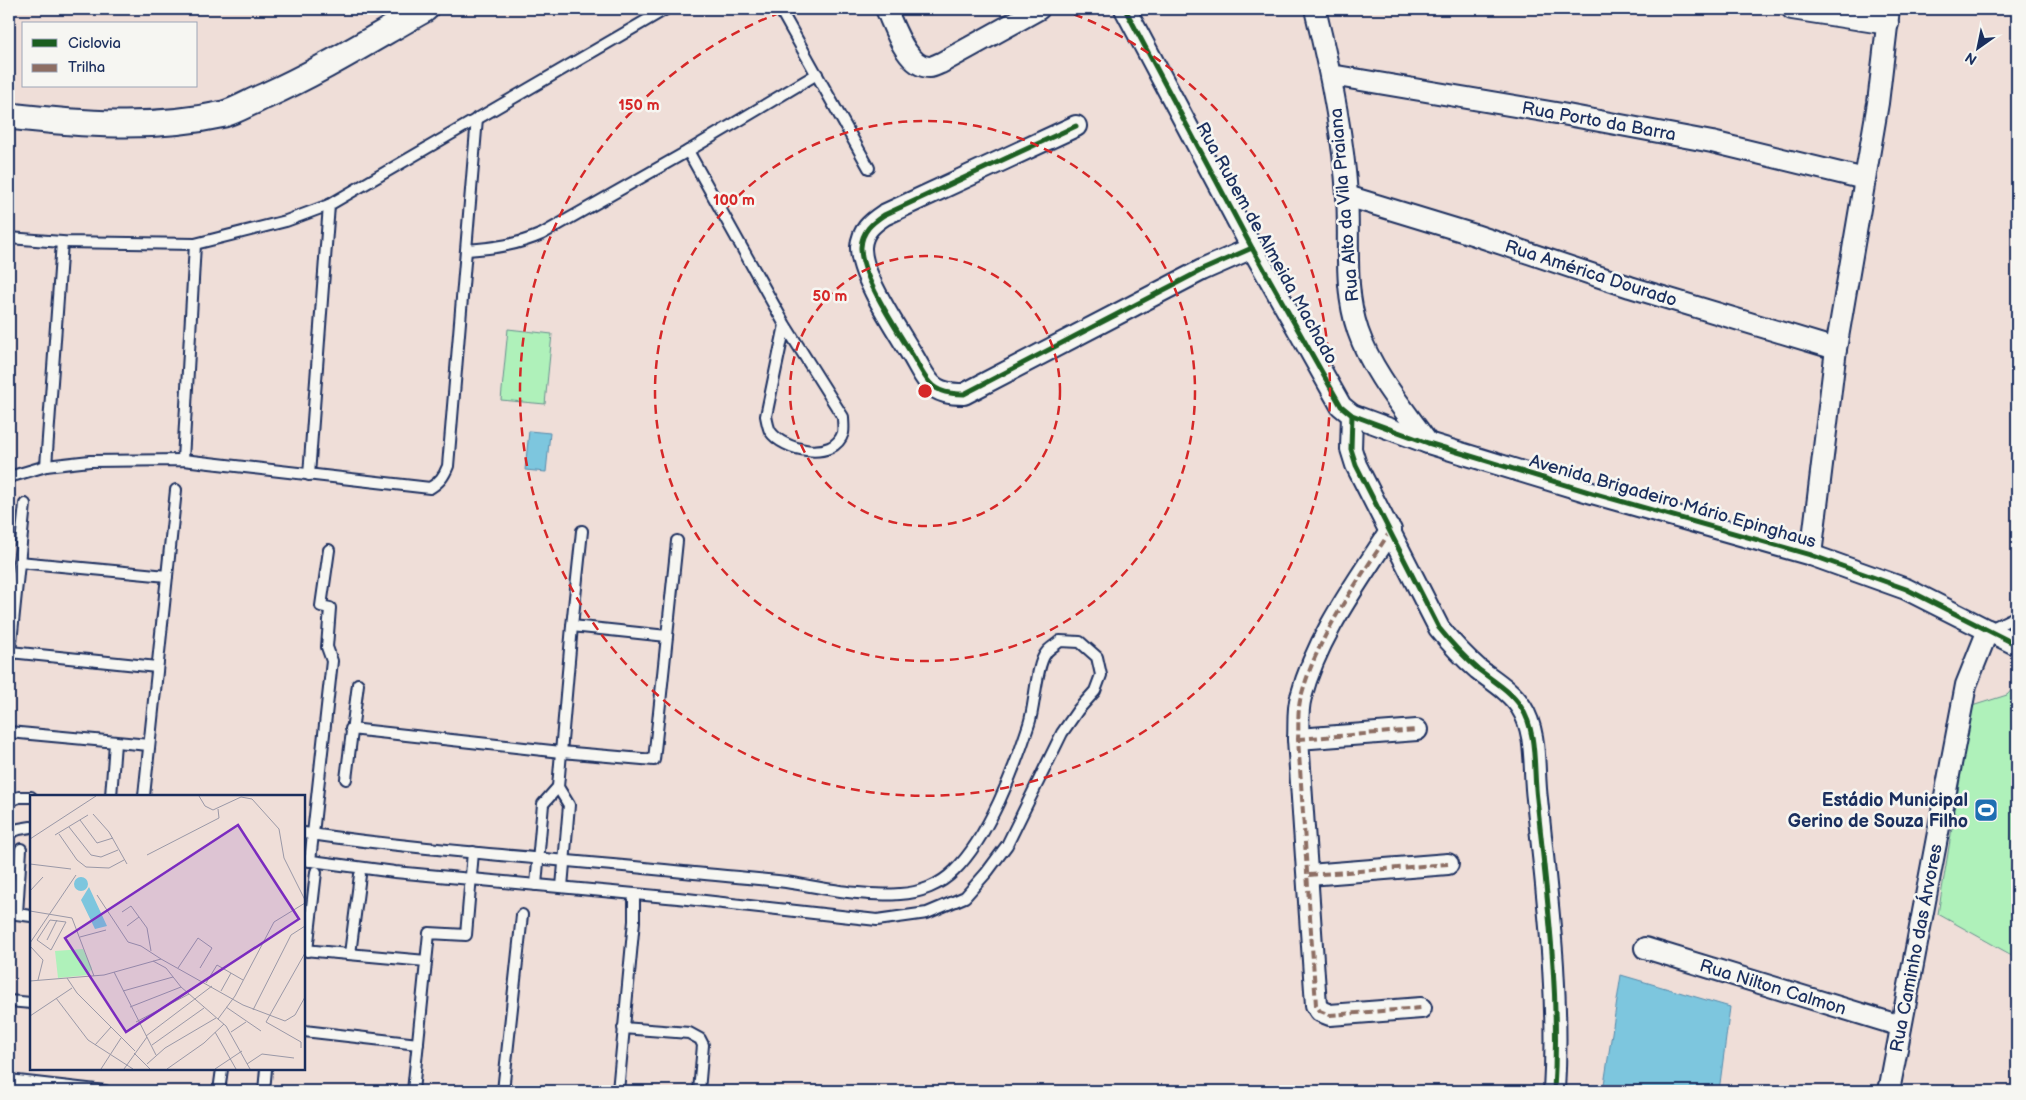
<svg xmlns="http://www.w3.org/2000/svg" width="2026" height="1100" viewBox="0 0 2026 1100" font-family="'Balsamiq Sans',sans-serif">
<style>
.green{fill:#aff1ba;stroke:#65908c}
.water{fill:#7dc6de;stroke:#568aab}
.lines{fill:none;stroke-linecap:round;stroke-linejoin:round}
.service-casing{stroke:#1b2f5e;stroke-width:14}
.minor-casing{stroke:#1b2f5e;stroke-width:24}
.tertiary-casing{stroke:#1b2f5e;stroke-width:29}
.service{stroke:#f6f6f2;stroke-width:10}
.minor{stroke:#f6f6f2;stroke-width:20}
.tertiary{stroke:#f6f6f2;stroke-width:25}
.quiet{stroke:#8d6e63;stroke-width:4;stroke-dasharray:8 4;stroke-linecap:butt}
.cycleway-casing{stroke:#f6f6f2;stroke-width:8}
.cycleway{stroke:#1b5e20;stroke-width:5}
.ring{fill:none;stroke:#d62828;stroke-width:2.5;stroke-dasharray:9 6}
.labels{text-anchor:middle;stroke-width:5;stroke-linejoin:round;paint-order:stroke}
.street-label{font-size:18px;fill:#1b2f5e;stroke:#f6f6f2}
.poi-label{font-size:18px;font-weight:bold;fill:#1b2f5e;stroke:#f6f6f2;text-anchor:end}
.inset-road{fill:none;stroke:#9a98a7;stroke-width:1}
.view{fill:#7b2cbf;fill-opacity:0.15;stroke:#7b2cbf;stroke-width:2.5}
.inset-edge{fill:none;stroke:#1b2f5e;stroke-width:2.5}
.centre{fill:#d62828;stroke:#f6f6f2;stroke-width:2.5}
.ring-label{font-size:15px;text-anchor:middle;font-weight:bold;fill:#d62828;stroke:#f6f6f2;stroke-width:5;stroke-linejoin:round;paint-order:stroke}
</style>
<rect width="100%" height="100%" fill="#efded8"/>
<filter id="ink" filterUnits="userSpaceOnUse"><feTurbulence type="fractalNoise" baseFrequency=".02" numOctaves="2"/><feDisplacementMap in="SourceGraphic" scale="10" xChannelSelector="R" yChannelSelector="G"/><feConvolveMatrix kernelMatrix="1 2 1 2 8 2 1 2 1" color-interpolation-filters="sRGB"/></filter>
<g filter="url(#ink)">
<g class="green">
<path d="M 508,329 L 552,334 L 545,404 L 501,400 Z"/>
<path d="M 2017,684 L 2017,958 L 1938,914 L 1972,706 L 2007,695 Z"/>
</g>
<g class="water">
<path d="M 529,431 L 550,433 L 546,472 L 525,470 Z"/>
<path d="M 1621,975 L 1730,1007 L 1719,1091 L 1603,1091 Z"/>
</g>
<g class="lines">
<g class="service-casing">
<g id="service">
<path d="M 780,9 L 869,168"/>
<path d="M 688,151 L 785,325 L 843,417 C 843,422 844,428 843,433 C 834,462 783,451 770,431 C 768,427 767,421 766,416 L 785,325"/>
<path d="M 9,238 L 62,242 L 195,244 L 286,221 L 329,205 L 666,9"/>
<path d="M 467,250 C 494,248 517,245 542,234 L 688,151 L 817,74"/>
<path d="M 183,460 L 195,244"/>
<path d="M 46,466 L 62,242"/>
<path d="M 309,475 L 329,205"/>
<path d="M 9,477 L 46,466 L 90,461 L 183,460 L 430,488 C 440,482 444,476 448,466 L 477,118"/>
<path d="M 19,562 L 167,576"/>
<path d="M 572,626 L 667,636"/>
<path d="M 1988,630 L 2017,616"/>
<path d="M 10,652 L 157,667"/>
<path d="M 9,662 L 25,504"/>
<path d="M 351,729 L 561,752 L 654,760 L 677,541"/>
<path d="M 9,732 L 149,745"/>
<path d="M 346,779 L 358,684"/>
<path d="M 111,796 L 115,743"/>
<path d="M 144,796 L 176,490"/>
<path d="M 9,801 L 19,797 L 31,797"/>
<path d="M 9,833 L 19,829 L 31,827"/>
<path d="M 304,833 C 433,852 564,859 694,873 C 724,876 755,878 786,882 C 824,888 862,897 900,894 C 920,893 940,885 954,871 C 988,838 1015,768 1029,724 C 1035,706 1036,665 1046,653 C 1049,648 1056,645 1060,641 L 1080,642 L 1097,657 L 1101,675 L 1095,691 L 1078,710 L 1062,733 L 1007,845 L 987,872 L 965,897 L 927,913 L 877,920 L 678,898 L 395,872 L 304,860"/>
<path d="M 310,861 L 332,661 L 327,647 L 330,608 L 321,606 L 329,550"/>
<path d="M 536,885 L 543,804 L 558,787"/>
<path d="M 562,887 L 569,805 L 558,787 L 572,626 L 582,531"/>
<path d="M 9,913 L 31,916"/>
<path d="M 17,914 L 21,849"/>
<path d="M 304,950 L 426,961"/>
<path d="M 307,951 L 316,872"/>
<path d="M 350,954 L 360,875"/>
<path d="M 9,1001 L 31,1003"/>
<path d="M 623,1028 L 689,1033 L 700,1039 L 703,1045 L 699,1091"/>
<path d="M 304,1031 L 418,1044"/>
<path d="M 9,1080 L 105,1091"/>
<path d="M 219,1091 L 222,1069"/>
<path d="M 264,1091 L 266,1069"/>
<path d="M 413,1091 L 429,933 L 466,935 L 473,852"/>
<path d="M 503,1091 L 522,915"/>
<path d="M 618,1091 L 634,921 L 634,894"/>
</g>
</g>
<g class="minor-casing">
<g id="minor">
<path d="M 886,9 C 894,26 907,68 930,67 C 933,67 938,64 941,63 L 1039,9"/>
<path d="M 1125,9 L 1252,248 L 1341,406 L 1352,415 L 1428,443 L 1592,493 L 1811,555 L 1906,589 L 2017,645"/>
<path d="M 1315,9 C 1330,70 1343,132 1347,195 C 1350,241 1343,287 1358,331 C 1372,372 1403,408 1428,443"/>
<path d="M 1792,9 L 1888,24"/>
<path d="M 1331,75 L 1562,114 L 1712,142 L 1865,179"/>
<path d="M 1076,126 L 884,215 C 872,223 862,231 861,247 C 860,275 896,328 911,353 C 917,362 922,374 929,382 C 938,393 952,394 964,394 L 1202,270 L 1252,248"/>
<path d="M 1347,196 L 1475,235 L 1630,287 L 1836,349"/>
<path d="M 1352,415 L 1351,449 L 1356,465 L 1439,628 C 1451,643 1463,656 1478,669 C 1492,680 1511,691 1521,707 C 1538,733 1533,769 1537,799 C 1547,896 1560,993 1554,1091"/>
<path d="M 1391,530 C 1357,583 1317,636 1301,697 C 1297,710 1299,726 1298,739 L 1316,1005 L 1320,1011 L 1330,1015 L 1421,1008"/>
<path d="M 1811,555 L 1836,349 L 1878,103 L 1889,9"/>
<path d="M 1298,739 L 1417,730"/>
<path d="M 1309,875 L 1448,864"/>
<path d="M 1645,948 L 1901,1026"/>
<path d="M 1889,1091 L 1966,685 L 1988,630"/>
</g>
</g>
<g class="tertiary-casing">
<path id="tertiary" d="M 9,116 C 80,124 153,130 224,114 C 238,110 252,101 265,96 C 321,71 372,39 425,9"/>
</g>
<use href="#service" class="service"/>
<use href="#minor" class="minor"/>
<use href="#tertiary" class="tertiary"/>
<g class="quiet">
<path d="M 1391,530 C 1357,583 1317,636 1301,697 C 1297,710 1299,726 1298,739 L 1316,1005 L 1320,1011 L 1330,1015 L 1421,1008"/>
<path d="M 1298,739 L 1417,730"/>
<path d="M 1309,875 L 1448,864"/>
</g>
<g class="cycleway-casing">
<g id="cycleway">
<path d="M 1125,9 L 1252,248 L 1341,406 L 1352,415 L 1428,443 L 1592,493 L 1811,555 L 1906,589 L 2017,645"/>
<path d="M 1076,126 L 884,215 C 872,223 862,231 861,247 C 860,275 896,328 911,353 C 917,362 922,374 929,382 C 938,393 952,394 964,394 L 1202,270 L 1252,248"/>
<path d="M 1352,415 L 1351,449 L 1356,465 L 1439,628 C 1451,643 1463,656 1478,669 C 1492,680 1511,691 1521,707 C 1538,733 1533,769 1537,799 C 1547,896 1560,993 1554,1091"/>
</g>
</g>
<use href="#cycleway" class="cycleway"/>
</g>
</g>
<g class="ring">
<circle cx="925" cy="391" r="135"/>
<circle cx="925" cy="391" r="270"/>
<path d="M1060 9A405 405 0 1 1 790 9"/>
</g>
<defs>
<g id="stadium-square" transform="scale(1.25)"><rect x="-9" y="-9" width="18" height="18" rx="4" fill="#1f6fb2" stroke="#f6f6f2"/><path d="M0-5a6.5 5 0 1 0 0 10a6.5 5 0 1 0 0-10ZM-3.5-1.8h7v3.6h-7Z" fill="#fff"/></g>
</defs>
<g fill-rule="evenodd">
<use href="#stadium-square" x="1986" y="810"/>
</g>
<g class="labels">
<g class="street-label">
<text transform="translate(1599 121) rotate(10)" y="6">Rua Porto da Barra</text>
<text transform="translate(1344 205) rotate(-95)" y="6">Rua Alto da Vila Praiana</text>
<text transform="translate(1267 243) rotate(61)" y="6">Rua Rubem de Almeida Machado</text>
<text transform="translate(1591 273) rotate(18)" y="6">Rua América Dourado</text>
<text transform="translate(1673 501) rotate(16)" y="6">Avenida Brigadeiro Mário Epinghaus</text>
<text transform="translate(1916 948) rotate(-79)" y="6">Rua Caminho das Árvores</text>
<text transform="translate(1773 987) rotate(17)" y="6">Rua Nilton Calmon</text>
</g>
<g class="poi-label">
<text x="1968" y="806">Estádio Municipal<tspan x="1968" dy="21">Gerino de Souza Filho</tspan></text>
</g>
</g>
<g transform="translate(30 795)">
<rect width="275" height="275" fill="#efded8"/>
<path d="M 53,154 L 62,173 L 58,180 L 28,183 L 25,156 Z" fill="#aff1ba"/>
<path d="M44 89a7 7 0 1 1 14 0a7 7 0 1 1-14 0ZM 59,92 L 77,131 L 65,134 L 51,105 Z" fill="#7dc6de"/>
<path class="inset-road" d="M 169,1 L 175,11 L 183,15 L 211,2 L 222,4 L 249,34 L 254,63 L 275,105M 63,19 L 79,37 L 97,69M 50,25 L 67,48 L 83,43M 39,32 L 61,60 L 71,62 L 88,55M 29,39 L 47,65 L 56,72 L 79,73 L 94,65M 25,40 L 58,20M 0,44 L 66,1M 117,60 L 189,23 L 188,14M 0,69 L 41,74M 0,96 L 13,82M 67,100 L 98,147 L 111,151 L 131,164M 0,116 L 42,123 L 64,181M 92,117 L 101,111 L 117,133 L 121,156M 20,125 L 36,127 L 21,155 L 7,145 ZM 97,131 L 109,122M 50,142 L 76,135M 17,145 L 27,125M 0,148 L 46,80M 0,151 L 13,165 L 8,185M 123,166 L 136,173 L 151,192 L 196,231 L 220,274M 148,173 L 168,143 L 182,153 L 170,173M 84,177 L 126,260M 37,183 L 47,198 L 105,256M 0,186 L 74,180 L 131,164 L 213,210 L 255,226 L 265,220 L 275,202M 176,188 L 187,170 L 213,185M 93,196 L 143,182M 191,196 L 201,178M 26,203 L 58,245 L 103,274M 100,212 L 151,192M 196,212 L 231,236M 223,215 L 261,140 L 275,131M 0,221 L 42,193M 188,224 L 205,201 L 244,127 L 275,108M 106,227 L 159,199M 185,237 L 206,274M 201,237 L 216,227M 116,241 L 182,191M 65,250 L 81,232M 122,250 L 174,213M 271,253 L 271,247 L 236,227 L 275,158M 104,258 L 120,274M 117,269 L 135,253 L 186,223M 217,269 L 232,259 L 264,263M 71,274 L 91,243M 94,274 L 117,242M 137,274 L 174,248 L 194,229M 185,274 L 212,256"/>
<path class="view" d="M 208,30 L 269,124 L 96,237 L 35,143 Z"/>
<rect width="275" height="275" class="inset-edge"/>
</g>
<circle cx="925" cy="391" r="8" class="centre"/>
<g class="ring-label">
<text x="639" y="110">150 m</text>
<text x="734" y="205">100 m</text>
<text x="830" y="301">50 m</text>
</g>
<rect width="2026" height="1100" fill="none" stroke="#f6f6f2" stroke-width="30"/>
<rect x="15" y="15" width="1996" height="1070" fill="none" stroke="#1b2f5e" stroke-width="2" filter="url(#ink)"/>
<rect x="22" y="22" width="175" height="65" fill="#f6f6f2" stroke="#9ea6b7"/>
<rect x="32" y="39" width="25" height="8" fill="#1b5e20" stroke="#9ea6b7"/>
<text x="68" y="48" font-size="15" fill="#1b2f5e">Ciclovia</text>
<rect x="32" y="64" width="25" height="8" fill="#8d6e63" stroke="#9ea6b7"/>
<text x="68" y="72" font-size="15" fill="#1b2f5e">Trilha</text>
<g transform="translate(1978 48) rotate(213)" stroke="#f6f6f2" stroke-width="4" paint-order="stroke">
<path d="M0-4L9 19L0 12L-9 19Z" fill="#1b2f5e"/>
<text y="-8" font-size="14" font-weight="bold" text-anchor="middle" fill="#1b2f5e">N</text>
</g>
</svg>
